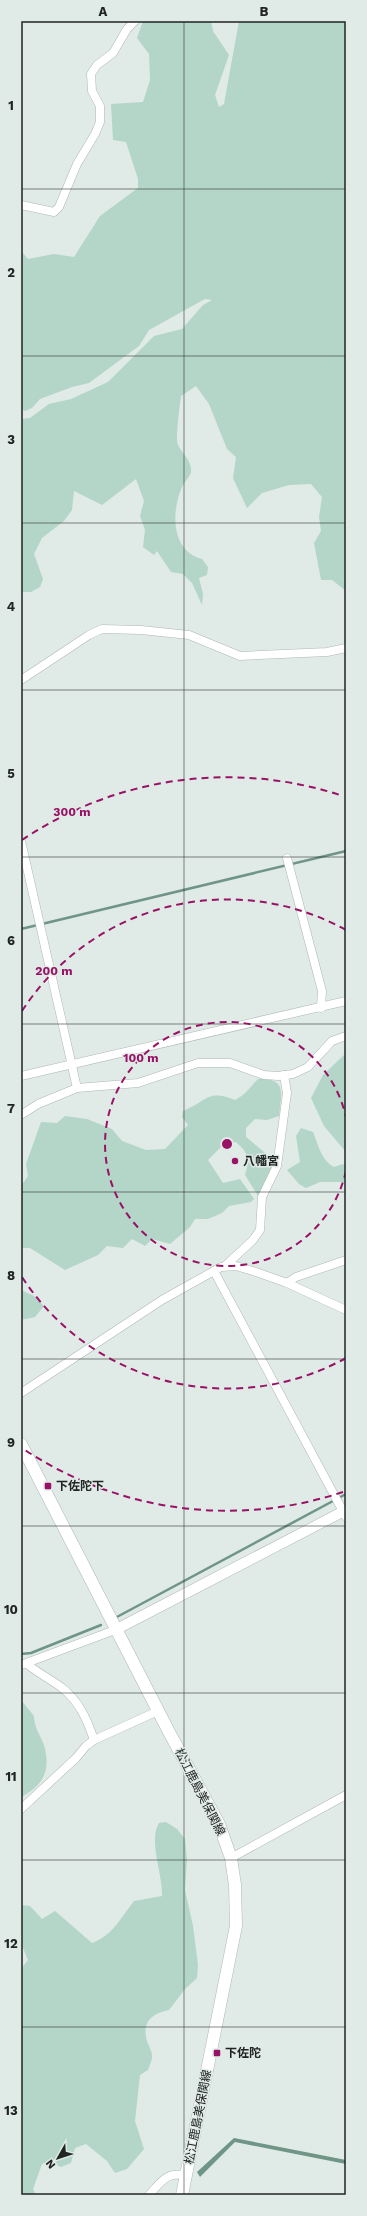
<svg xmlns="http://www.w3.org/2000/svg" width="367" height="2216" viewBox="0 0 367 2216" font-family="'Work Sans','Noto Sans JP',sans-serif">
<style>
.green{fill:#b3d6c9}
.water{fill:#6f9587}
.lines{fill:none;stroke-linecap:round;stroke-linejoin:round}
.stream{stroke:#6f9587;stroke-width:2.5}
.minor-casing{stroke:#aeb8b4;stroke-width:9}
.tertiary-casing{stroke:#aeb8b4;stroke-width:11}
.primary-casing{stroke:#aeb8b4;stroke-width:13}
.minor{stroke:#fff;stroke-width:8}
.tertiary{stroke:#fff;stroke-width:10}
.primary{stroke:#fff;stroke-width:12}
.grid{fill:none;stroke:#202423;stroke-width:1;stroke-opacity:0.55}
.ring{fill:none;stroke:#991265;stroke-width:2;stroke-dasharray:7 5}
.poi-dot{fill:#991265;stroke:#e0eae6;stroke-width:1.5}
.labels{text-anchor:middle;stroke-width:3;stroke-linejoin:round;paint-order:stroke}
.poi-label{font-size:12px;font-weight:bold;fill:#202423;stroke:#e0eae6;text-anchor:start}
.street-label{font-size:12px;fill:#202423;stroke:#e0eae6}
.centre{fill:#991265;stroke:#e0eae6;stroke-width:2}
.ring-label{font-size:12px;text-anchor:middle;font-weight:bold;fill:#991265;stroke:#e0eae6;stroke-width:3;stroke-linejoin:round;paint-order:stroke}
.neatline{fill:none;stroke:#202423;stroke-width:1.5}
.grid-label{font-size:13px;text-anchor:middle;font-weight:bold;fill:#202423}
</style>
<rect width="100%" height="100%" fill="#e0eae6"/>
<g class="green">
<path d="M 143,21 L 211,21 L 213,31 L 229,55 L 215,95 L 219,107 L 224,104 L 239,21 L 346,21 L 346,591 L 332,580 L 321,580 L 314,543 L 321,531 L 319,517 L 322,497 L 311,484 L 289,485 L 262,493 L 247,508 L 233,478 L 236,457 L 227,449 L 209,404 L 196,386 L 181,396 C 180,405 175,439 178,445 C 182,454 192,460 191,472 C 190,477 184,482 182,487 C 171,512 171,551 202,559 L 208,567 L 207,575 L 199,578 L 203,594 L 202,605 L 192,583 L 183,574 L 171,572 L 157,551 L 154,555 L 143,547 L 145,530 L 140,516 L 144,501 L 136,479 L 102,505 L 74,491 L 72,510 L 64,521 L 42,538 L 34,554 L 43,579 L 40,587 L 31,592 L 21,592 L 21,419 L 30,418 L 49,404 L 71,399 L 108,382 L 154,336 L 182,329 L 203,305 L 212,300 L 205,299 L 149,330 L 139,346 L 89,383 L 72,387 L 40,399 L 32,408 L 25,411 L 21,409 L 21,251 L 28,259 L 54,254 L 74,257 L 100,216 L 138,188 L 138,179 L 126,142 L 113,140 L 111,104 L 143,102 L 150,80 L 149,54 L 137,38 Z"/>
<path d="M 344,1055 L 346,1055 L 346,1152 L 324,1126 L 311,1098 L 323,1075 Z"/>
<path d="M 258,1079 C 288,1078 281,1094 279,1116 L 267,1120 L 255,1119 L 246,1128 L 246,1137 L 264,1152 L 273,1166 L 258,1196 L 245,1175 L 249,1160 L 244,1150 L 236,1142 L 224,1144 L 208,1160 L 223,1183 L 240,1179 L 254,1199 L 251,1202 L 229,1206 L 222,1213 L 208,1219 L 195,1219 L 190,1227 L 170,1244 L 152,1239 L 145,1246 L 132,1239 L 123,1248 L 107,1246 L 98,1255 L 65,1270 L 30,1248 L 21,1248 L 21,1186 L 28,1176 L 26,1164 L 41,1122 L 57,1123 L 65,1116 L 87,1119 L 112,1129 L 122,1141 L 146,1150 L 165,1149 L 188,1125 L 182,1117 L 183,1111 C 208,1101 207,1089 235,1100 C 247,1094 249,1088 258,1079 Z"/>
<path d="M 301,1128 L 313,1132 C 318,1144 321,1160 334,1167 L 343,1164 L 346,1167 L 346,1182 L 320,1182 L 306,1188 L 299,1184 L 287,1170 L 300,1162 L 296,1136 Z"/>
<path d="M 21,1290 L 34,1296 L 44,1306 L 35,1317 L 21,1320 Z"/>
<path d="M 21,1700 L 34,1716 C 34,1727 40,1735 44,1745 C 51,1770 44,1785 21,1797 Z"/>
<path d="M 166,1822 L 177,1829 L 185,1839 L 187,1859 L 185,1890 L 193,1926 L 198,1965 L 197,1978 L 185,1989 L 169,2010 C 154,2013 143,2020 146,2037 C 147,2045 153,2050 152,2058 C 151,2062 149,2067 148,2070 L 140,2075 L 135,2121 L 144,2149 L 127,2169 L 115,2173 L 107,2161 L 86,2144 L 75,2148 L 71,2163 L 61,2167 L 49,2162 L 42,2164 L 33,2189 L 36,2195 L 21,2195 L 21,1969 L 28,1960 L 21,1943 L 21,1905 L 30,1906 L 42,1919 L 55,1911 L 92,1943 C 113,1935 120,1919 134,1901 L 162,1896 C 163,1874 148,1841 159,1823 Z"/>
</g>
<path class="water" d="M 234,2138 L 346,2160 L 346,2164 L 235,2142 L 200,2177 L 197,2172 Z"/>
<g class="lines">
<g class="stream">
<path d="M 21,929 L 346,851"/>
<path d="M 115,1618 L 346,1494"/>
<path d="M 21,1654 L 31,1653 L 101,1625"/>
</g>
<g class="minor-casing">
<g id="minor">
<path d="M 21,205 L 54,212 L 59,207 L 77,164 L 95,134 L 100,122 L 100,106 L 92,91 L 91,74 L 97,65 L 113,53 L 127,29 L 135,21"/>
<path d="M 21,680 L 89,635 L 102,629 L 141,630 L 189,635 L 240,656 L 327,652 L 346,648"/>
<path d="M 21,841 L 77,1088"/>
<path d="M 287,858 L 322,991 L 321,1008"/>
<path d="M 21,1076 L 346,1001"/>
<path d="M 21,1115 L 38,1104 L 77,1088 L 138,1083 L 198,1063 L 230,1063 L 264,1075 L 278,1076 L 293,1074 L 308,1067 L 332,1041 L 346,1036"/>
<path d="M 225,1266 L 253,1240 L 260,1230 L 262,1197 L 277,1166 L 287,1093 L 284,1075"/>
<path d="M 214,1271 L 346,1517"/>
<path d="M 287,1283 L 296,1277 L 346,1260"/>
<path d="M 21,1393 L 162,1300 L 221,1267 L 236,1266 L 253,1271 L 287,1283 L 346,1310"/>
<path d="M 27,1664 C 38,1673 50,1679 61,1687 C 79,1701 87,1719 94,1740"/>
<path d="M 21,1665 L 115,1630"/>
<path d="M 21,1809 L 76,1758 L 86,1746 L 94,1740 L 158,1711"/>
<path d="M 231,1858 L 346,1795"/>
<path d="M 149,2195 C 162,2181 166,2172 186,2175"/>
</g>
</g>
<g class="tertiary-casing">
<path id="tertiary" d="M 115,1630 L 346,1510"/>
</g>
<g class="primary-casing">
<path id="primary" d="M 21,1444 L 169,1732 L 219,1824 L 231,1858 L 235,1885 L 236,1926 L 182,2195"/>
</g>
<use href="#minor" class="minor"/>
<use href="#tertiary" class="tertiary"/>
<use href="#primary" class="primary"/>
</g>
<path class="grid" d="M 184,21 L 184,2195M 21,189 L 346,189M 21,356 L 346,356M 21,523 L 346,523M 21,690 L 346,690M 21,857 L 346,857M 21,1024 L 346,1024M 21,1192 L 346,1192M 21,1359 L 346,1359M 21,1526 L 346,1526M 21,1693 L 346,1693M 21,1860 L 346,1860M 21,2027 L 346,2027"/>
<g class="ring">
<path d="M346 1171A122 122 0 1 1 346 1117"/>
<path d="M346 1358A245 245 0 0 1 22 1277M22 1011A245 245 0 0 1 346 930"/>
<path d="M343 1492A367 367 0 0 1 22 1448M22 840A367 367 0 0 1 343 796"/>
</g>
<g class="poi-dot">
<circle cx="235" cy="1161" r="4"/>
<rect x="44" y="1482" width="8" height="8" rx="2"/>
<rect x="213" y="2049" width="8" height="8" rx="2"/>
</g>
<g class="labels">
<g class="poi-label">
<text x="243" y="1165">八幡宮</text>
<text x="56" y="1490">下佐陀下</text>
<text x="225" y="2057">下佐陀</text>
</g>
<g class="street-label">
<text transform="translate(200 1792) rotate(63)" y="4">松江鹿島美保関線</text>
<text transform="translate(198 2117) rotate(-79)" y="4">松江鹿島美保関線</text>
</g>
</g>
<circle cx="227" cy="1144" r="6" class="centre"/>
<g class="ring-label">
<text x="72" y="816">300 m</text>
<text x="54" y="975">200 m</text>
<text x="141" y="1062">100 m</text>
</g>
<rect width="367" height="2216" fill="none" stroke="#e0eae6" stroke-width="44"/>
<g transform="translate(58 2158) rotate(231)" stroke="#e0eae6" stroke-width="3" paint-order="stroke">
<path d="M0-3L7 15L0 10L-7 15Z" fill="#202423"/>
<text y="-6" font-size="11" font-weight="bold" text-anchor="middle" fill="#202423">N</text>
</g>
<rect x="22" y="22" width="323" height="2172" class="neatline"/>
<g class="grid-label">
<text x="103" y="16">A</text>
<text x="264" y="16">B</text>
<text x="11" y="110">1</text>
<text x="11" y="277">2</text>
<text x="11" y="444">3</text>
<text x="11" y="611">4</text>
<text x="11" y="778">5</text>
<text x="11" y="945">6</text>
<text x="11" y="1113">7</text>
<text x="11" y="1280">8</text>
<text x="11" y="1447">9</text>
<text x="11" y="1614">10</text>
<text x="11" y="1781">11</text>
<text x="11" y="1948">12</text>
<text x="11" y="2115">13</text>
</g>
</svg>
